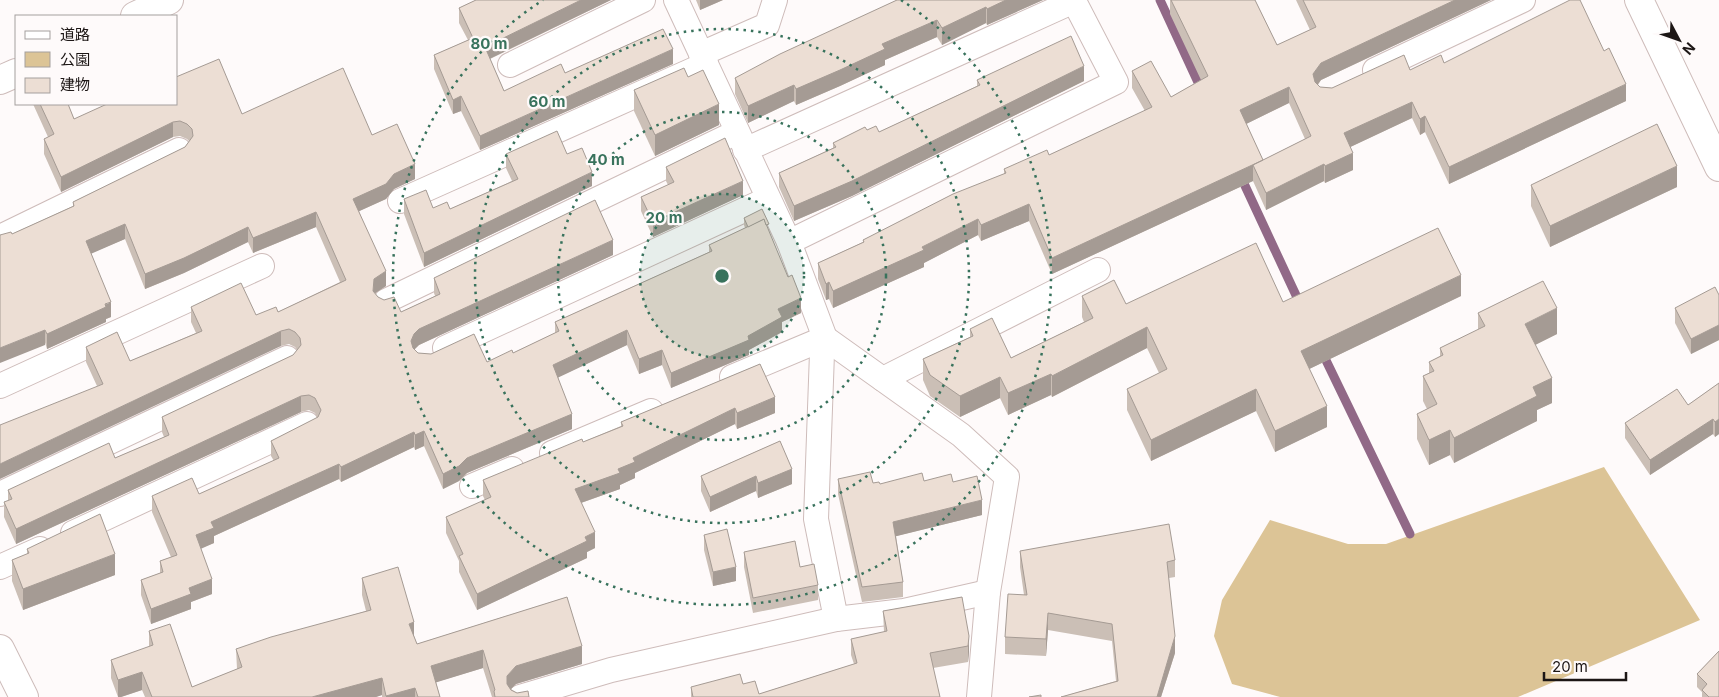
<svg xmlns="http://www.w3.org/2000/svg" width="1719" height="697" viewBox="0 0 1719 697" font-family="Inter,'Noto Sans JP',sans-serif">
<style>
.green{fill:#dcc496}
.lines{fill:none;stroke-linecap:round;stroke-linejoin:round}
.stream{stroke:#916987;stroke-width:9}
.street-casing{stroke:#cebcba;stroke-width:26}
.secondary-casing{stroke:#cebcba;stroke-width:30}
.street{stroke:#fff;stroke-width:24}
.secondary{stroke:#fff;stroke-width:28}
.wall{fill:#cbbfb6;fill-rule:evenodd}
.shaded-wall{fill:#a59b94}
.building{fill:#ecded4;stroke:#a59b94}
.ring{fill:none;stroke:#38725c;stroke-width:2.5;stroke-dasharray:2.5 5}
.centre{fill:#38725c;stroke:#fefafa;stroke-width:2.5}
.ring-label{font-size:15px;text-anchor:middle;font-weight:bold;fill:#38725c;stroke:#fefafa;stroke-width:4.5;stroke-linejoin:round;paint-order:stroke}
</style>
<rect width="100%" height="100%" fill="#fefafa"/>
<path class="green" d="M 1604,467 L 1700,620 L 1518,697 L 1280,697 L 1232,684 L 1214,636 L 1222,600 L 1270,520 L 1348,544 L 1386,544 Z"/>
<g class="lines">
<g class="stream">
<path d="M 1160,0 L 1203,93"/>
<path d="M 1240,175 L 1301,306"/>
<path d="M 1321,350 L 1410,534"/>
</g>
<g class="street-casing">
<g id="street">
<path d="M 676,0 L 789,242 L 825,338 L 822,353 L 816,519 L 836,619"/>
<path d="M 701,54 L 767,25 L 775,0"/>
<path d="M 510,65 L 643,0"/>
<path d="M 1375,70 L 1523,0"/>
<path d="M 745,150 L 1074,1 L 1116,82 L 789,242"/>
<path d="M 400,201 L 706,64"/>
<path d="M 0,237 L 179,150"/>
<path d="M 386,301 L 737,132"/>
<path d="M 825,338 L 961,435 L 1007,477 L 988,592 L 979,697"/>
<path d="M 445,348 L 768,199"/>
<path d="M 732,377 L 825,338"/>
<path d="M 883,379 L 1098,270"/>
<path d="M 0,386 L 262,266"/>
<path d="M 552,453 L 651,411"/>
<path d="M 472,486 L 512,469"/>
<path d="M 0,494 L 287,358"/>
<path d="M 73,533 L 307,424"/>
<path d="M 0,567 L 40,549"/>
<path d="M 520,697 L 611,670 L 836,619 L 904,611 L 988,592"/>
</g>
</g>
<g class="secondary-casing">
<g id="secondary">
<path d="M 1639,0 L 1719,167"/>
<path d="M 135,16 L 169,0"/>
<path d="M 0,80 L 16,73"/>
<path d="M 0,649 L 24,697"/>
</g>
</g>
<use href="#street" class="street"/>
<use href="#secondary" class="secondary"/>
</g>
<g class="wall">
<path d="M 476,0 L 611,0 L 490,59 L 504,91 L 565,73 L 673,64 L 480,150 L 461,111 L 453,114 L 434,69 L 434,55 L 468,40 L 459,23 L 459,8 Z"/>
<path d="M 696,0 L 723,0 L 700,10 Z"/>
<path d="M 897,0 L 1043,0 L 987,25 L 986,23 L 942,45 L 937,37 L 885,60 L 885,65 L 840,86 L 796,105 L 794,101 L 748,123 L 735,94 L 735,78 Z"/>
<path d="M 1170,0 L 1255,0 L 1277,45 L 1310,30 L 1296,0 L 1491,0 L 1321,80 L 1318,85 L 1320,87 L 1332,88 L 1444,63 L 1626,101 L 1449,184 L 1425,132 L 1420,135 L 1412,118 L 1350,147 L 1353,170 L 1325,183 L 1324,181 L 1266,210 L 1253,181 L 1052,274 L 1029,221 L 981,241 L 978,235 L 924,263 L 924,267 L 833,308 L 829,299 L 826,300 L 818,279 L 818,263 L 863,242 L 863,240 L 1004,174 L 1004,169 L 1049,155 L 1145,111 L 1132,88 L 1132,71 L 1171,97 L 1201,80 L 1170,14 ZM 1289,103 L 1305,139 L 1263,160 L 1246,124 Z"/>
<path d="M 688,77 L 719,125 L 655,156 L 634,111 L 634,90 Z"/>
<path d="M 977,80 L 1084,81 L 852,196 L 794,221 L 779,187 L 779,173 L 833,148 L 833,143 L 867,130 L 879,132 L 977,86 Z"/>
<path d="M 33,104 L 68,104 L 74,119 L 242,114 L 372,135 L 415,179 L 394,189 L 386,199 L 359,211 L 386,286 L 375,293 L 378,297 L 401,312 L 435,296 L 434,293 L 434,278 L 613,255 L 419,345 L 414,349 L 418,353 L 487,362 L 513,353 L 555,333 L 555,322 L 709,252 L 709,245 L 745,228 L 744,225 L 744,218 L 769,231 L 801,313 L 782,322 L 782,332 L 749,350 L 749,355 L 671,388 L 662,365 L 639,374 L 627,345 L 558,377 L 572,429 L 467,473 L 459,481 L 443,489 L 424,446 L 415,450 L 414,447 L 341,482 L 339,479 L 214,536 L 214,543 L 201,548 L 212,594 L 191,602 L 191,609 L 151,624 L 141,595 L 141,580 L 160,573 L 160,561 L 171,557 L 152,512 L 152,496 L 199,494 L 274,461 L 271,456 L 271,441 L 317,418 L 315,413 L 309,410 L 301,412 L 16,544 L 4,517 L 4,502 L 8,501 L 8,490 L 115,458 L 164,437 L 162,432 L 162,417 L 293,355 L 297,350 L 295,347 L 289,344 L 281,346 L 97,386 L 86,362 L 86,347 L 130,361 L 196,333 L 191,322 L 191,307 L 256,315 L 278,312 L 340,282 L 316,227 L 253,253 L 248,242 L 184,273 L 145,289 L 125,239 L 91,253 L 111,317 L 106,319 L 106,322 L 47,349 L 12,234 L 73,206 L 73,202 L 185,147 L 189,141 L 187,139 L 180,136 L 173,137 L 61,192 L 44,154 L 44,139 L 48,137 Z"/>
<path d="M 506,154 L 567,154 L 592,186 L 424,267 L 404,214 L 404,199 L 433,208 L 450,209 L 512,181 L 506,168 Z"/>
<path d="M 666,167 L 743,195 L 653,237 L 641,211 L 641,197 L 668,185 L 666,181 Z"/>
<path d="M 1531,185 L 1677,187 L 1550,247 L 1531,206 Z"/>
<path d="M 1719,295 L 1719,340 L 1691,354 L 1675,323 L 1675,308 Z"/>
<path d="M 1082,296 L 1126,304 L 1283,302 L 1461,296 L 1309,369 L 1327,427 L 1275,452 L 1256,411 L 1151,461 L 1127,410 L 1127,389 L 1159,373 L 1147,348 L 1052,397 L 1051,395 L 1008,415 L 1000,398 L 960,417 L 930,396 L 923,380 L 923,359 L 970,337 L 970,329 L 1011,358 L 1084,322 L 1082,317 Z"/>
<path d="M 1478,313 L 1557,334 L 1535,345 L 1552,403 L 1537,410 L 1537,421 L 1454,463 L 1450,455 L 1429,465 L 1417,439 L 1417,414 L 1427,409 L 1423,401 L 1423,376 L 1429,373 L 1429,362 L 1440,356 L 1440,348 L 1478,330 Z"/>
<path d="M 760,364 L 775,413 L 737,429 L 735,424 L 635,473 L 635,478 L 620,485 L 620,489 L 581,503 L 595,548 L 587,552 L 587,558 L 477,610 L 459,572 L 459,561 L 446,533 L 446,517 L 485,500 L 483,496 L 483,480 L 583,442 L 621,426 L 621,422 Z"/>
<path d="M 1719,383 L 1719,434 L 1715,437 L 1713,434 L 1650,475 L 1625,438 L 1625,423 L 1688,405 Z"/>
<path d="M 780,441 L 792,484 L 758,498 L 756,491 L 710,512 L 701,491 L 701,476 Z"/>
<path d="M 838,479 L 880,484 L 924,481 L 953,482 L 982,515 L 896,536 L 903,582 L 903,597 L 862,602 L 838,494 Z"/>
<path d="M 704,535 L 736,581 L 713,586 L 704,550 Z"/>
<path d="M 27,549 L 115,575 L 23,610 L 12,581 L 12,560 L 27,554 Z"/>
<path d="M 1020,551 L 1175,560 L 1175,577 L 1169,578 L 1175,653 L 1161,697 L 1061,697 L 1116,681 L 1112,641 L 1048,630 L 1046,656 L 1005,654 L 1005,637 L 1024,595 L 1020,567 Z"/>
<path d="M 744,552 L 800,567 L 818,585 L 818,600 L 753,613 L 744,567 Z"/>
<path d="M 362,578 L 414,636 L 417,644 L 567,597 L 582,664 L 516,684 L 511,689 L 517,693 L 529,697 L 492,697 L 483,668 L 436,682 L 440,697 L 382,697 L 382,695 L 376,697 L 145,697 L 142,690 L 121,697 L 118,697 L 111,678 L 111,660 L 149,647 L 149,631 L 192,687 L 237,669 L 236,649 L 366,611 L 362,595 Z"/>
<path d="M 962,597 L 969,652 L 968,662 L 933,668 L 940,697 L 691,697 L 691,687 L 743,684 L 759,694 L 854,664 L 851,655 L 851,639 L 884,632 L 883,611 Z"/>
<path d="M 1719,651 L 1719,697 L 1702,697 L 1702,692 L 1697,687 L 1697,674 Z"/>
</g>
<g class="shaded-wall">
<path d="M 581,0 L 611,0 L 485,61 L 485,47 Z"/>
<path d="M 700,0 L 723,0 L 700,10 Z"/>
<path d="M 1006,0 L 1043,0 L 987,25 L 987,9 Z"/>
<path d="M 1455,0 L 1491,0 L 1321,80 L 1313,90 L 1313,74 L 1321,63 Z"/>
<path d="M 986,7 L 986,23 L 942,45 L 942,28 Z"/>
<path d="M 937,20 L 937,37 L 885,60 L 885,65 L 840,86 L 796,105 L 796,89 L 882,44 Z"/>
<path d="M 673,49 L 673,64 L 480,150 L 480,136 Z"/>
<path d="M 1084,66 L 1084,81 L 852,196 L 794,221 L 794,206 Z"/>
<path d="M 1626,84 L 1626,101 L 1449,184 L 1449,167 Z"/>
<path d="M 794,85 L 794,101 L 748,123 L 748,106 Z"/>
<path d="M 1289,87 L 1289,103 L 1240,127 L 1240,110 Z"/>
<path d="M 461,96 L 461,111 L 453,114 L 453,100 Z"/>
<path d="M 1412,102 L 1412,118 L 1344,150 L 1344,133 Z"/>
<path d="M 719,104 L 719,125 L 655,156 L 655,135 Z"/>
<path d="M 1425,116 L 1425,132 L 1420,135 L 1420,119 Z"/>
<path d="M 173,122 L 173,137 L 61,192 L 61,177 Z"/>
<path d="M 1353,153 L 1353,170 L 1325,183 L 1325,166 Z"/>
<path d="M 1263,160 L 1253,165 L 1253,181 L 1052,274 L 1052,258 Z"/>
<path d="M 415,164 L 415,179 L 394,189 L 386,199 L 353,214 L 353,199 L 394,174 Z"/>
<path d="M 1324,164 L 1324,181 L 1266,210 L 1266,193 Z"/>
<path d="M 1677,166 L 1677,187 L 1550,247 L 1550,226 Z"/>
<path d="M 592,172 L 592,186 L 424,267 L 424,253 Z"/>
<path d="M 743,181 L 743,195 L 653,237 L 653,222 Z"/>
<path d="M 1029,204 L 1029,221 L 981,241 L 981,225 Z"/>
<path d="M 316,212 L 316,227 L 253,253 L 253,238 Z"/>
<path d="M 978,219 L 978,235 L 924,263 L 924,267 L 833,308 L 833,291 L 922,247 Z"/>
<path d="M 125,224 L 125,239 L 86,256 L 86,241 Z"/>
<path d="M 248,227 L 248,242 L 184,273 L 145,289 L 145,274 Z"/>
<path d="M 613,240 L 613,255 L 419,345 L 414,350 L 411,356 L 411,341 L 414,334 L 419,329 Z"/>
<path d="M 386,271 L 386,286 L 374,294 L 373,291 L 374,279 Z"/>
<path d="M 1461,275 L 1461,296 L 1301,373 L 1301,351 Z"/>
<path d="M 829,282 L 829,299 L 826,300 L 826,284 Z"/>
<path d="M 801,298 L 801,313 L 782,322 L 782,332 L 749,350 L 749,355 L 671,388 L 671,373 L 748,336 L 778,309 Z"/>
<path d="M 111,302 L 111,317 L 106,319 L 106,322 L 47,349 L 47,334 Z"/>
<path d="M 1557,308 L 1557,334 L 1525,350 L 1525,324 Z"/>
<path d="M 1719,325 L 1719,340 L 1691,354 L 1691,339 Z"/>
<path d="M 1147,327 L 1147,348 L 1052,397 L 1052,376 Z"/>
<path d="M 45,330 L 45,345 L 0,363 L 0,348 Z"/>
<path d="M 627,330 L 627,345 L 553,380 L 553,365 Z"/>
<path d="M 281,331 L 281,346 L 0,479 L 0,464 Z"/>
<path d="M 662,350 L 662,365 L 639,374 L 639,359 Z"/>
<path d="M 1051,374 L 1051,395 L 1008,415 L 1008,393 Z"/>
<path d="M 1000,377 L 1000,398 L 960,417 L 960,396 Z"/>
<path d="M 1552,378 L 1552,403 L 1537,410 L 1537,421 L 1454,463 L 1454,438 L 1533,387 Z"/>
<path d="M 1256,389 L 1256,411 L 1151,461 L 1151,440 Z"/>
<path d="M 301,396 L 301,412 L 16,544 L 16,529 Z"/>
<path d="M 775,397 L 775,413 L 737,429 L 737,413 Z"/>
<path d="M 1327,406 L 1327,427 L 1275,452 L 1275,431 Z"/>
<path d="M 735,408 L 735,424 L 635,473 L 635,478 L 620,485 L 620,489 L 575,505 L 575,489 L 618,469 L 633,458 Z"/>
<path d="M 572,414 L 572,429 L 467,473 L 459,481 L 443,489 L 443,474 L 467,458 Z"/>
<path d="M 1713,419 L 1713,434 L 1650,475 L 1650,460 Z"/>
<path d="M 1719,419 L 1719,434 L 1715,437 L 1715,422 Z"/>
<path d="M 1450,430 L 1450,455 L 1429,465 L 1429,440 Z"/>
<path d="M 424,431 L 424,446 L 415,450 L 415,435 Z"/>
<path d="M 414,432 L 414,447 L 341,482 L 341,467 Z"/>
<path d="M 339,464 L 339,479 L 214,536 L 214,543 L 196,551 L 196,535 L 211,522 Z"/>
<path d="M 792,469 L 792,484 L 758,498 L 758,483 Z"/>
<path d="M 756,476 L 756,491 L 710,512 L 710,497 Z"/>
<path d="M 982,500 L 982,515 L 893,537 L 893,522 Z"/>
<path d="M 595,532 L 595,548 L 587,552 L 587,558 L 477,610 L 477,594 Z"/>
<path d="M 115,554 L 115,575 L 23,610 L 23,589 Z"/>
<path d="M 736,567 L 736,581 L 713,586 L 713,572 Z"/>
<path d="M 212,579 L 212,594 L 191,602 L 191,609 L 151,624 L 151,609 L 189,588 Z"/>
<path d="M 1048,613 L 1048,630 L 1046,656 L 1046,639 Z"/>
<path d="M 414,622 L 414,639 L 409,624 Z"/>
<path d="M 969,636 L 969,652 L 968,662 L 968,646 Z"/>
<path d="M 1175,636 L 1175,653 L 1161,697 L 1157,697 Z"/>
<path d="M 582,646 L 582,664 L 516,684 L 507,693 L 507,676 L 516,666 Z"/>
<path d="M 483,650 L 483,668 L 431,684 L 431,666 Z"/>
<path d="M 142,672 L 142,690 L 121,697 L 118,697 L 118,680 Z"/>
<path d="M 382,678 L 382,695 L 376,697 L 312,697 Z"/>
<path d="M 415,688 L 415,697 L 386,697 L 386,696 Z"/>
</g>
<g class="building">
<path d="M 476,0 L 581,0 L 485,47 L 504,91 L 561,64 L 565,73 L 663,29 L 673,49 L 480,136 L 461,96 L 453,100 L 434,55 L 473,38 L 459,8 Z"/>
<path d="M 897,0 L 1006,0 L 987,9 L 986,7 L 942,28 L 937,20 L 882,44 L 885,49 L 840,70 L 796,89 L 794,85 L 748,106 L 735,78 L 780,54 Z"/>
<path d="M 1171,0 L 1255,0 L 1277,45 L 1316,27 L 1303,0 L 1455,0 L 1321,63 L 1313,74 L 1315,82 L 1320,87 L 1332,88 L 1404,55 L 1410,70 L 1441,55 L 1444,63 L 1570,0 L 1580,0 L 1604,51 L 1609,48 L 1626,84 L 1449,167 L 1425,116 L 1420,119 L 1412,102 L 1344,133 L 1353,153 L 1325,166 L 1324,164 L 1266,193 L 1253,165 L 1311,136 L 1289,87 L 1240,110 L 1263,160 L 1052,258 L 1029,204 L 981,225 L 978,219 L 922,247 L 924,250 L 833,291 L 829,282 L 826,284 L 818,263 L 864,242 L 863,240 L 953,194 L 1006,173 L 1004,169 L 1047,150 L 1049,155 L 1152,107 L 1132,71 L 1151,61 L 1171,97 L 1208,76 Z"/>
<path d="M 1071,36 L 1084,66 L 852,181 L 794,206 L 779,173 L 836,147 L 833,143 L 865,127 L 867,130 L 876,126 L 879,132 L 980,85 L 977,80 Z"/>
<path d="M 219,59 L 242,114 L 343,68 L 372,135 L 397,124 L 415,164 L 394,174 L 386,184 L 353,199 L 386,271 L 374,279 L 373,291 L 378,297 L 384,300 L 394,297 L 401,312 L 440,294 L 434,278 L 595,200 L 613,240 L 419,329 L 414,334 L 411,341 L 413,348 L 418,353 L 431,354 L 474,334 L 487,362 L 512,350 L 513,353 L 559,331 L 555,322 L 712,251 L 709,245 L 764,219 L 788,277 L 792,275 L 801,298 L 778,309 L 782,317 L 748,336 L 749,340 L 671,373 L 662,350 L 639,359 L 627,330 L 553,365 L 572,414 L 467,458 L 459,466 L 443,474 L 424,431 L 415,435 L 414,432 L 341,467 L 339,464 L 211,522 L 214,528 L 196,535 L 212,579 L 189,588 L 191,594 L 151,609 L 141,580 L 163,572 L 160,561 L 177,555 L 152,496 L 192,478 L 199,494 L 279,458 L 271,441 L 318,417 L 321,410 L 315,398 L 309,395 L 301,396 L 16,529 L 4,502 L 12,499 L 8,490 L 109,443 L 115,458 L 169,435 L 162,417 L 293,355 L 301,345 L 300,338 L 295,332 L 289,329 L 281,331 L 0,464 L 0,425 L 103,384 L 86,347 L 117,332 L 130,361 L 202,331 L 191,307 L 241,283 L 256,315 L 276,307 L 278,312 L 346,280 L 316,212 L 253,238 L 248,227 L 184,258 L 145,274 L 125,224 L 86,241 L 111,302 L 105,304 L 106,307 L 47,334 L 45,330 L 0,348 L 0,235 L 11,232 L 12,234 L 74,206 L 73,202 L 185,147 L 193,136 L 192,129 L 187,124 L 180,121 L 173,122 L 61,177 L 44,139 L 54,134 L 40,104 L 68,104 L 74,119 L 107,104 L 176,104 L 176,77 Z"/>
<path d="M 684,68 L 688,77 L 703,70 L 719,104 L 655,135 L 634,90 Z"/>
<path d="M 1657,124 L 1677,166 L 1550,226 L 1531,185 Z"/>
<path d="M 557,131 L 567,154 L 582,148 L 592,172 L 424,253 L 404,199 L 426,190 L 433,208 L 447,202 L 450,209 L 518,179 L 506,154 Z"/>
<path d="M 725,138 L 743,181 L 653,222 L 641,197 L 674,182 L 666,167 Z"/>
<path d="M 762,209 L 769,224 L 766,225 L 764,219 L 748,227 L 744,218 Z"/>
<path d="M 1438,228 L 1461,275 L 1301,351 L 1327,406 L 1275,431 L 1256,389 L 1151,440 L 1127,389 L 1167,369 L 1147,327 L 1052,376 L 1051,374 L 1008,393 L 1000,377 L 960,396 L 930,375 L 923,359 L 973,336 L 970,329 L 992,318 L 1011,358 L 1093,318 L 1082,296 L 1114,280 L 1126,304 L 1256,243 L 1283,302 Z"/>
<path d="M 1543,281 L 1557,308 L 1525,324 L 1552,378 L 1533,387 L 1537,396 L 1454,438 L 1450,430 L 1429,440 L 1417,414 L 1437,404 L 1423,376 L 1434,371 L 1429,362 L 1443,355 L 1440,348 L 1485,326 L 1478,313 Z"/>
<path d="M 1715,287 L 1719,295 L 1719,325 L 1691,339 L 1675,308 Z"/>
<path d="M 760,364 L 775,397 L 737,413 L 735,408 L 633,458 L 635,462 L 618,469 L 620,473 L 575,489 L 595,532 L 585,537 L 587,541 L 477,594 L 459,556 L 463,554 L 446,517 L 491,497 L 483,480 L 582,439 L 583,442 L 623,426 L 621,422 Z"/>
<path d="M 1719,383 L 1719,419 L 1715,422 L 1713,419 L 1650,460 L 1625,423 L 1677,389 L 1688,405 Z"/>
<path d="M 780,441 L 792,469 L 758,483 L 756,476 L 710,497 L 701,476 Z"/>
<path d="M 870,472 L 873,483 L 879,482 L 880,484 L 922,473 L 924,481 L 951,474 L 953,482 L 977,476 L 982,500 L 893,522 L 903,582 L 862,587 L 838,479 Z"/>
<path d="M 100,514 L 115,554 L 23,589 L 12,560 L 29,553 L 27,549 Z"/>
<path d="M 1169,524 L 1175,560 L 1167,562 L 1175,636 L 1157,697 L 1061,697 L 1118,681 L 1112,624 L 1048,613 L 1046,639 L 1005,637 L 1008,594 L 1027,595 L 1020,551 Z"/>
<path d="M 727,529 L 736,567 L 713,572 L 704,535 Z"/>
<path d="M 795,541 L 800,567 L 814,564 L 818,585 L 753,598 L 744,552 Z"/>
<path d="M 398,567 L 414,622 L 409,624 L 417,644 L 567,597 L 582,646 L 516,666 L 507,676 L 507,684 L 511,690 L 517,693 L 528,691 L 529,697 L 495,697 L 494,691 L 495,690 L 483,650 L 431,666 L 440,697 L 418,697 L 415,688 L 386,696 L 382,678 L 312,697 L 152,697 L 142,672 L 118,680 L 111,660 L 153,645 L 149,631 L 170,624 L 192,687 L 242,667 L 236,649 L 271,637 L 371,610 L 362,578 Z"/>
<path d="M 962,597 L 969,636 L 968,646 L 930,653 L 940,697 L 693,697 L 691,687 L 740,674 L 743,684 L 755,681 L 759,694 L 857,663 L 851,639 L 887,631 L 883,611 Z"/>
<path d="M 1719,651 L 1719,697 L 1709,697 L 1702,690 L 1707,684 L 1697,674 Z"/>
<path d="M 1041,695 L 1041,697 L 1029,697 Z"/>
</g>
<circle cx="722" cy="276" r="82" fill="#38725c" fill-opacity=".12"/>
<g class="ring">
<circle cx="722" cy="276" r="82"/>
<circle cx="722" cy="276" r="164"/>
<circle cx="722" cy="276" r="247"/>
<path d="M901 0A329 329 0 1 1 543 0"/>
</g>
<circle cx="722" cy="276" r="8" class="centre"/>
<g class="ring-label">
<text x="489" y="49">80 m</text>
<text x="547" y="107">60 m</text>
<text x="606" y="165">40 m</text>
<text x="664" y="223">20 m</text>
</g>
<rect x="15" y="15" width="162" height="90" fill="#fefafa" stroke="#a49f9e"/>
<rect x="25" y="31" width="25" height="8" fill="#ffffff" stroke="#a49f9e"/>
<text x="60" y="40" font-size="15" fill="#1c1615">道路</text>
<rect x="25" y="52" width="25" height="15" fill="#dcc496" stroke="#a49f9e"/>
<text x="60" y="65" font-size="15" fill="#1c1615">公園</text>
<rect x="25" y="78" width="25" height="15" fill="#ecded4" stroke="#a49f9e"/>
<text x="60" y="90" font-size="15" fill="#1c1615">建物</text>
<g transform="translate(1679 40) rotate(131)" stroke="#fefafa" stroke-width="4" paint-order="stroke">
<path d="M0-4L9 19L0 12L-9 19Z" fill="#1c1615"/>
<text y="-8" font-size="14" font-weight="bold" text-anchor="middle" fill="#1c1615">N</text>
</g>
<path d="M1544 672v8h82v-8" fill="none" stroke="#1c1615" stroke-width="2.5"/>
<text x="1552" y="672" font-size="15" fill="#1c1615" stroke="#fefafa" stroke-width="4" paint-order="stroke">20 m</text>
</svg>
